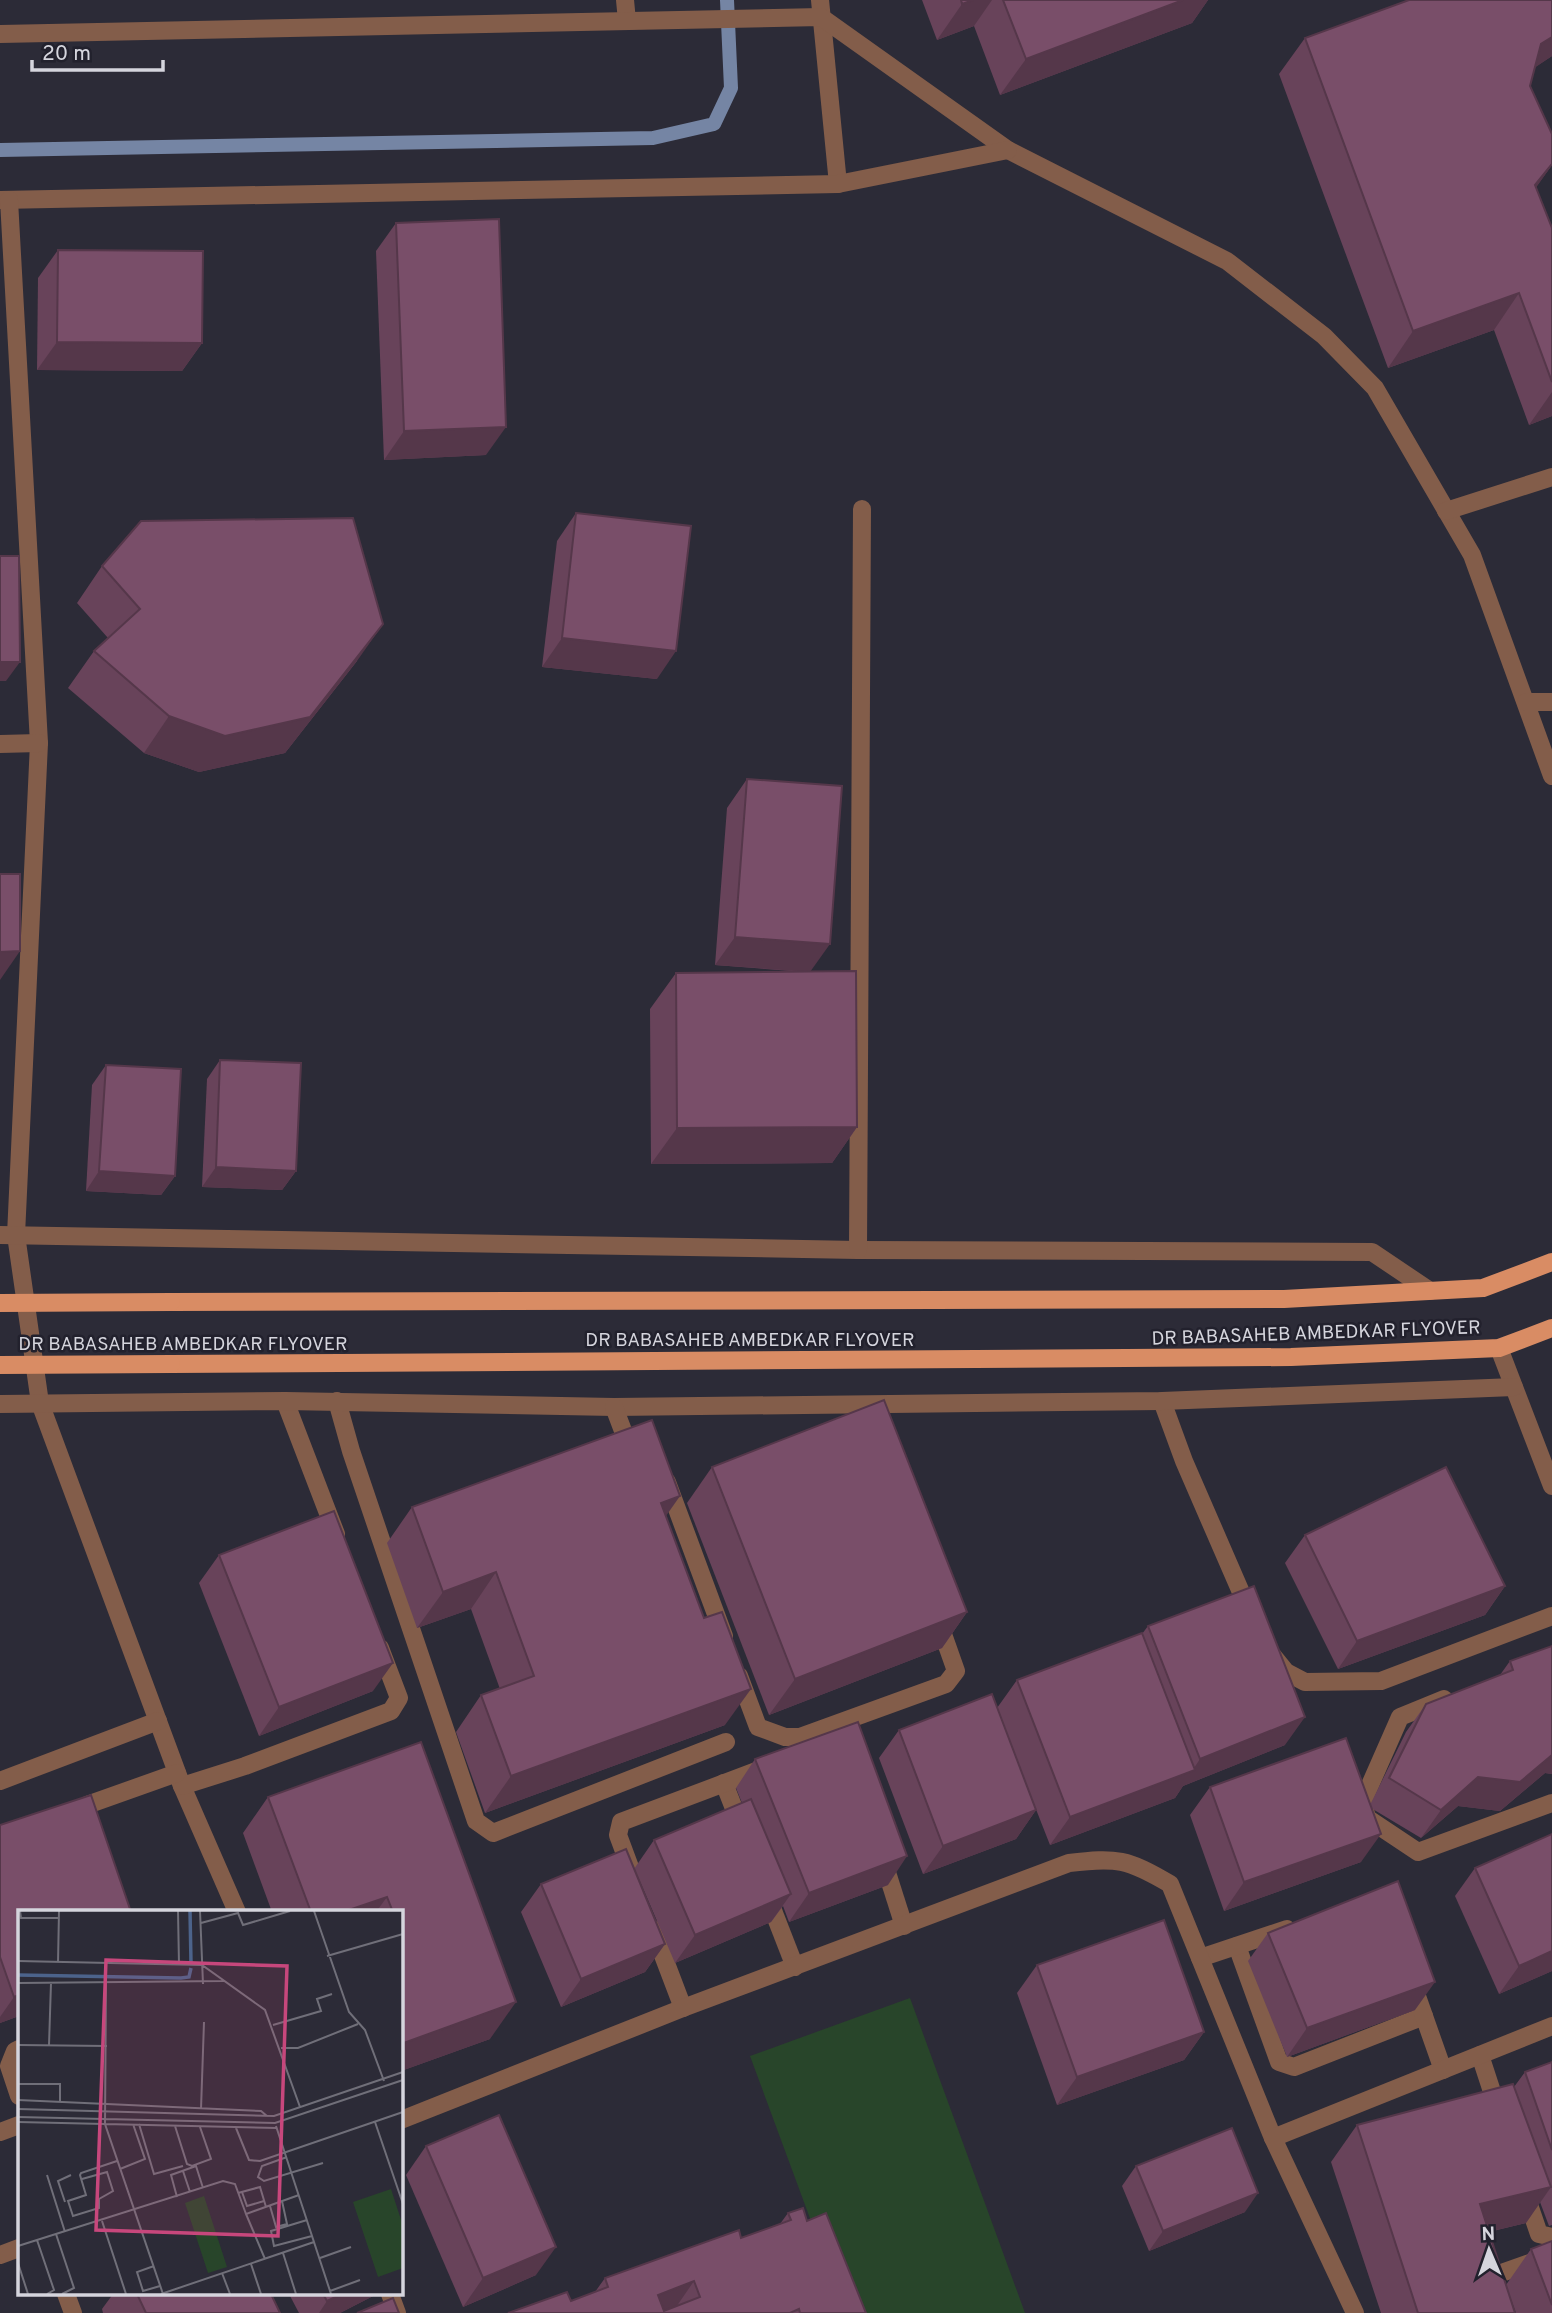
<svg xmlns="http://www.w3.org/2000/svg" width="1552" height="2313" viewBox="0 0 1552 2313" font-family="Overpass,sans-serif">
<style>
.green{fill:#28452a}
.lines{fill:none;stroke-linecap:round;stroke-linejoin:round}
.stream{stroke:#7585a4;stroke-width:14}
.minor{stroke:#835d4a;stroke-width:18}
.major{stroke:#d98c64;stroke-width:18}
.major-bridge{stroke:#d98c64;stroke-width:18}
.wall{fill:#68435a}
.shaded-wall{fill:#55374a}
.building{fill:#794e69;stroke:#55374a;stroke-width:2;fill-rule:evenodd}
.labels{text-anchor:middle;stroke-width:5;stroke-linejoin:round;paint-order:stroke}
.street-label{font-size:19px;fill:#d5d5dd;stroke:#22212d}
.inset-river{fill:none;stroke:#4c638b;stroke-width:3.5}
.inset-road{fill:none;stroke:#706f79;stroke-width:2}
.view{fill:#c7477c;fill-opacity:0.15;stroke:#c7477c;stroke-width:3.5}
.inset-edge{fill:none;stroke:#d5d5dd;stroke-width:3.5}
</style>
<rect width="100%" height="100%" fill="#2c2b37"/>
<path class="green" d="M 910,1998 L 1025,2313 L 845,2313 L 750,2056 Z"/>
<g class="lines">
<path class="stream" d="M 0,150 L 653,138 L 714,124 L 731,88 L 727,0"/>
<g class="minor">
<path d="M 625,0 L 627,21"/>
<path d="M 820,0 L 838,184"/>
<path d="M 0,34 L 821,17 L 1008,150 L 1227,261 L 1324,336 L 1375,388 L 1472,555 L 1552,776"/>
<path d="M 0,200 L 838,184 L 1008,150"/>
<path d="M 9,200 L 39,743 L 16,1235 L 40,1403 L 182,1786 L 237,1912"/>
<path d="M 1446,511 L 1552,477"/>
<path d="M 1526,702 L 1552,702"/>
<path d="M 0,744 L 39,743"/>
<path d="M 0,1235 L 858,1250 L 1372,1252 L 1430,1291"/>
<path d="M 858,1250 L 862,509"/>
<path d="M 1499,1348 L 1552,1486"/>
<path d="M 285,1401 L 336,1534"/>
<path d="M 337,1401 L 351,1451 L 476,1821 L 493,1833 L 726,1742"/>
<path d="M 1162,1401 L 1184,1461 L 1250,1613"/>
<path d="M 0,1404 L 285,1401 L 614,1407 L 1162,1401 L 1514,1387"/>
<path d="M 614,1407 L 631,1452"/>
<path d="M 667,1482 L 724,1636"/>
<path d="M 1273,1656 L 1286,1672 L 1305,1682 L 1381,1681 L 1552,1616"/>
<path d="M 739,1676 L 758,1727 L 785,1737 L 800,1737 L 946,1684 L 956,1671 L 938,1620"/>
<path d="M 1444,1699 L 1400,1717 L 1363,1801 L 1367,1818 L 1418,1852 L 1552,1803"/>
<path d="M 0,1781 L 158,1721"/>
<path d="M 724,1783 L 742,1829"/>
<path d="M 182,1786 L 245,1766 L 391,1711 L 399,1698 L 380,1648"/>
<path d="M 87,1805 L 177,1773"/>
<path d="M 883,1860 L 904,1926"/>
<path d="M 631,1870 L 618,1835 L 621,1822 L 767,1767"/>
<path d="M 767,1895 L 795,1967"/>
<path d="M 653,1929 L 683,2008"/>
<path d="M 1237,1946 L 1279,2062 L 1294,2067 L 1424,2016"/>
<path d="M 1200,1958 L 1287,1929"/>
<path d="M 1412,1982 L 1443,2070"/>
<path d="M 19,2049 L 15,2051 L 9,2066 L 19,2096"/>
<path d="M 1480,2055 L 1498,2110"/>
<path d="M 401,2120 L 683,2008 L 1069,1863 C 1116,1857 1128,1859 1170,1884 L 1273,2138"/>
<path d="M 0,2132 L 19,2125"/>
<path d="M 1525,2193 L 1539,2234 L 1552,2237"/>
<path d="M 0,2255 L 19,2248"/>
<path d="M 66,2294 L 73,2313"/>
<path d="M 390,2294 L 397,2313"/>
<path d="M 1355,2313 L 1273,2138 L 1552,2026"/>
<path d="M 1498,2313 L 1489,2283 L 1493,2276 L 1552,2255"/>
</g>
<g class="major">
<path d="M 171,1302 L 1284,1299 L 1483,1288 L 1552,1262"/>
<path d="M 171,1364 L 1291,1357 L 1499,1348 L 1552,1328"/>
</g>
<g class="major-bridge">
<path d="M 0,1303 L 171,1302"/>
<path d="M 0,1365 L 171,1364"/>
</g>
</g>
<g class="wall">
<path d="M 922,0 L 1208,0 L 1192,23 L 1000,95 L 974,26 L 937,40 Z"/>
<path d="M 1552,0 L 1552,56 L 1535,67 L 1530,86 L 1552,134 L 1552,165 L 1536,187 L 1552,228 L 1552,416 L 1529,425 L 1494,330 L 1388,368 L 1279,74 L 1305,38 Z"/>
<path d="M 396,223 L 486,455 L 384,460 L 376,251 Z"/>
<path d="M 58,250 L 202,343 L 182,371 L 37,370 L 38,278 Z"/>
<path d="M 576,513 L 657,679 L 542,667 L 557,541 Z"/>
<path d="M 102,566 L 357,661 L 285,753 L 199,772 L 144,753 L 68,688 L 94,651 L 108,638 L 77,603 Z"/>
<path d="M 747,779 L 810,972 L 857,1127 L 832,1163 L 651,1164 L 650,1009 L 676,973 L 805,972 L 715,965 L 727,808 Z"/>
<path d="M 220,1060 L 296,1171 L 282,1190 L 202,1187 L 207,1079 Z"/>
<path d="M 106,1065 L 175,1176 L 161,1195 L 86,1191 L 92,1085 Z"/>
<path d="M 712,1467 L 967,1612 L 942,1648 L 769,1715 L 687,1503 Z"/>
<path d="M 412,1507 L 666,1516 L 725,1725 L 485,1813 L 456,1732 L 481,1695 L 500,1689 L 471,1609 L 417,1628 L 387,1543 Z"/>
<path d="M 1305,1535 L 1505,1586 L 1485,1615 L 1338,1669 L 1285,1563 Z"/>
<path d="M 219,1555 L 373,1691 L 259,1736 L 199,1583 Z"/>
<path d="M 1148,1626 L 1285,1745 L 1183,1786 L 1175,1798 L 1050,1845 L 1021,1771 L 1036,1810 L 1016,1839 L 923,1874 L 879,1758 L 899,1730 L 997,1708 L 1017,1680 L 1142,1634 Z"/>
<path d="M 1552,1646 L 1552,1774 L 1545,1773 L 1500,1811 L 1458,1806 L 1421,1838 L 1371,1808 L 1361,1862 L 1224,1911 L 1190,1815 L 1210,1787 L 1370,1805 L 1406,1732 L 1426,1704 L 1500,1675 L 1510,1661 Z"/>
<path d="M 421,1742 L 490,2039 L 401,2071 L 401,1912 L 272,1912 L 243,1833 L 268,1797 Z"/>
<path d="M 755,1759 L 888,1885 L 789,1922 L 783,1906 L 771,1922 L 675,1963 L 636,1872 L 665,1944 L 645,1972 L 561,2007 L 521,1912 L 541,1884 L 634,1869 L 654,1840 L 742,1803 L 736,1788 Z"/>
<path d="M 0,1825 L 19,1912 L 19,2016 L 0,2023 Z"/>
<path d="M 1552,1834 L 1552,1971 L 1499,1994 L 1455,1896 L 1475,1868 Z"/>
<path d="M 1268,1933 L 1415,2010 L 1287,2057 L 1248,1961 Z"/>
<path d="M 1037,1965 L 1204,2032 L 1184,2060 L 1057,2105 L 1017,1993 Z"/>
<path d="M 1552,2062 L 1552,2225 L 1549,2226 L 1540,2202 L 1526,2223 L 1489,2232 L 1506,2285 L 1531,2249 L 1552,2241 L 1552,2313 L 1516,2313 L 1509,2294 L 1515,2313 L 1381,2313 L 1331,2162 L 1357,2125 L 1514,2087 L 1525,2072 Z"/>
<path d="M 426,2146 L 536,2275 L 463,2307 L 406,2175 Z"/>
<path d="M 1136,2166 L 1245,2212 L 1149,2251 L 1122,2186 Z"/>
<path d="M 788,2213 L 807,2221 L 866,2313 L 508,2313 L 571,2301 L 595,2292 L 605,2278 L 741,2238 L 780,2224 Z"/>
<path d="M 113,2294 L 271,2294 L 280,2313 L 103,2313 L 102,2309 Z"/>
<path d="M 289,2294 L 377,2294 L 340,2313 L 299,2313 Z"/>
</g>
<g class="shaded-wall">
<path d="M 973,0 L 992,0 L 974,26 L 937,40 L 962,4 Z"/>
<path d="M 1183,0 L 1208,0 L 1192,23 L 1000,95 L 1026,59 Z"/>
<path d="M 1552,37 L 1552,56 L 1515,81 L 1541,44 Z"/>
<path d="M 1552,164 L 1552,165 L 1535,189 L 1535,185 Z"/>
<path d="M 1519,293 L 1494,330 L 1388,368 L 1413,331 Z"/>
<path d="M 57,342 L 202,343 L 182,371 L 37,370 Z"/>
<path d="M 1552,392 L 1552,416 L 1529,425 Z"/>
<path d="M 506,427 L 486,455 L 384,460 L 404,431 Z"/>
<path d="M 383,624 L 357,661 L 285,753 L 199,772 L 144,753 L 169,716 Z"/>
<path d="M 562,638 L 676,651 L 657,679 L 542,667 Z"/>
<path d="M 0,662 L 20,662 L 6,681 L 0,681 Z"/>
<path d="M 735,937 L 830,944 L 810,972 L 715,965 Z"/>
<path d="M 20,951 L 0,980 L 0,952 Z"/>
<path d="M 857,1127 L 832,1163 L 651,1164 L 677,1128 Z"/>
<path d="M 216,1167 L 296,1171 L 282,1190 L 202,1187 Z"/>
<path d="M 99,1171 L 175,1176 L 161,1195 L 86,1191 Z"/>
<path d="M 680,1496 L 654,1533 L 661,1503 Z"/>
<path d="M 496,1572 L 471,1609 L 417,1628 L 443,1592 Z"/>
<path d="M 1505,1586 L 1485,1615 L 1338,1669 L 1357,1641 Z"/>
<path d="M 967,1612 L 942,1648 L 769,1715 L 795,1679 Z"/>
<path d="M 393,1663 L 373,1691 L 259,1736 L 279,1707 Z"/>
<path d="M 751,1689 L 725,1725 L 485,1813 L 511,1776 Z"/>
<path d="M 1305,1717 L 1285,1745 L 1183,1786 L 1175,1798 L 1050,1845 L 1070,1817 L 1192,1771 L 1200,1759 Z"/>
<path d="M 1552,1755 L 1552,1774 L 1545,1773 L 1500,1811 L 1458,1806 L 1421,1838 L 1441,1810 L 1478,1777 Z"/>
<path d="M 1036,1810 L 1016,1839 L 923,1874 L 943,1846 Z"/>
<path d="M 1381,1834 L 1361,1862 L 1224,1911 L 1244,1882 Z"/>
<path d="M 907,1856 L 888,1885 L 789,1922 L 809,1893 Z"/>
<path d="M 791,1894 L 771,1922 L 675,1963 L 695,1935 Z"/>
<path d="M 387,1897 L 376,1912 L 343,1912 Z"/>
<path d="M 665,1944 L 645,1972 L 561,2007 L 581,1979 Z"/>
<path d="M 1552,1951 L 1552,1971 L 1499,1994 L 1519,1966 Z"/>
<path d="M 1435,1982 L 1415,2010 L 1287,2057 L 1307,2028 Z"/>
<path d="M 19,1995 L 19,2016 L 0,2023 L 0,2017 L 14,1997 Z"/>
<path d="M 516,2002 L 490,2039 L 401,2071 L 401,2044 Z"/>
<path d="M 1204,2032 L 1184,2060 L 1057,2105 L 1077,2077 Z"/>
<path d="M 1551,2187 L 1526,2223 L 1454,2240 L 1480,2204 Z"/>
<path d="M 1258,2193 L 1245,2212 L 1149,2251 L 1163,2231 Z"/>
<path d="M 556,2247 L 536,2275 L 463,2307 L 483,2278 Z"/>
<path d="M 694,2281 L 672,2313 L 645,2313 L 658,2295 Z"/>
<path d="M 342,2294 L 377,2294 L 340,2313 L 319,2313 L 327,2301 Z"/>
</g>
<g class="building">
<path d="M 961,0 L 973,0 L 962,4 Z"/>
<path d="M 1003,0 L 1183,0 L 1026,59 Z"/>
<path d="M 1409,0 L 1552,0 L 1552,37 L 1541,44 L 1530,86 L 1552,134 L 1552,164 L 1535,185 L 1552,228 L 1552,382 L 1519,293 L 1413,331 L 1305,38 Z"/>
<path d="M 499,219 L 506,427 L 404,431 L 396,223 Z"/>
<path d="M 58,250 L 203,251 L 202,343 L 57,342 Z"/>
<path d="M 576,513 L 691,526 L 676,651 L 562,638 Z"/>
<path d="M 353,518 L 383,624 L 310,717 L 225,736 L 169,716 L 94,651 L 140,609 L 102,566 L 141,521 Z"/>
<path d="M 0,556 L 19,556 L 20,662 L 0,662 Z"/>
<path d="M 747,779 L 842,786 L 830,944 L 735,937 Z"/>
<path d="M 0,874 L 20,874 L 20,951 L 0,952 Z"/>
<path d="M 856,971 L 857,1127 L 677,1128 L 676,973 Z"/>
<path d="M 220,1060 L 301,1063 L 296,1171 L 216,1167 Z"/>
<path d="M 106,1065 L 181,1069 L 175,1176 L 99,1171 Z"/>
<path d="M 884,1400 L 967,1612 L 795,1679 L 712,1467 Z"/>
<path d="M 652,1420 L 680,1496 L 661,1503 L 704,1618 L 722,1612 L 751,1689 L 511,1776 L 481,1695 L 534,1676 L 496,1572 L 443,1592 L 412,1507 Z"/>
<path d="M 1446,1467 L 1505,1586 L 1357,1641 L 1305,1535 Z"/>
<path d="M 334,1511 L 393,1663 L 279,1707 L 219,1555 Z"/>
<path d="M 1254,1586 L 1305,1717 L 1200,1759 L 1148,1626 Z"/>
<path d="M 1142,1633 L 1195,1770 L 1070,1817 L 1017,1680 Z"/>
<path d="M 1552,1646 L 1552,1755 L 1520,1782 L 1478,1777 L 1441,1810 L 1389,1778 L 1426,1704 L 1513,1670 L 1510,1661 Z"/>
<path d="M 992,1694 L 1036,1810 L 943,1846 L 899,1730 Z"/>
<path d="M 858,1722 L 907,1856 L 809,1893 L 755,1759 Z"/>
<path d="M 1346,1738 L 1381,1834 L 1244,1882 L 1210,1787 Z"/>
<path d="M 421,1742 L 516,2002 L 401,2044 L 401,1943 L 403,1942 L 401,1935 L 401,1912 L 393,1912 L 387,1897 L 343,1912 L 311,1912 L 268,1797 Z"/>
<path d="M 91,1795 L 131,1912 L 19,1912 L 19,1995 L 14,1997 L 0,1957 L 0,1825 Z"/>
<path d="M 751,1799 L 791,1894 L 695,1935 L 654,1840 Z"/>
<path d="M 1552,1834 L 1552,1951 L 1519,1966 L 1475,1868 Z"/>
<path d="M 626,1849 L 665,1944 L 581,1979 L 541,1884 Z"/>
<path d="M 1398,1881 L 1435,1982 L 1307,2028 L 1268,1933 Z"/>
<path d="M 1164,1920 L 1204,2032 L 1077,2077 L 1037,1965 Z"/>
<path d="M 1552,2062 L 1552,2150 L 1525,2072 Z"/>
<path d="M 1513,2084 L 1551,2187 L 1480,2204 L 1515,2313 L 1418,2313 L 1357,2125 Z"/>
<path d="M 499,2115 L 556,2247 L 483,2278 L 426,2146 Z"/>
<path d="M 1232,2128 L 1258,2193 L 1163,2231 L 1136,2166 Z"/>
<path d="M 803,2208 L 807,2221 L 826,2213 L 866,2313 L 800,2313 L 799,2309 L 790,2313 L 508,2313 L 567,2292 L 571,2301 L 608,2287 L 605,2278 L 739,2230 L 741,2238 L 791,2220 L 788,2213 ZM 694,2281 L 700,2297 L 664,2311 L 658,2295 Z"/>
<path d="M 1552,2241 L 1552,2305 L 1531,2249 Z"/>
<path d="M 137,2294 L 271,2294 L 280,2313 L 146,2313 Z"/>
<path d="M 323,2294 L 342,2294 L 327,2301 Z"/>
<path d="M 393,2298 L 399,2313 L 357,2313 Z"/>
</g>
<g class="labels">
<g class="street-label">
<text transform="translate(1316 1332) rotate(-2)" y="7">DR BABASAHEB AMBEDKAR FLYOVER</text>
<text x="750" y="1346">DR BABASAHEB AMBEDKAR FLYOVER</text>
<text x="183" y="1350">DR BABASAHEB AMBEDKAR FLYOVER</text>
</g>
</g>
<g transform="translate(18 1910)">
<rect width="385" height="385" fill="#2c2b37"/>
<path d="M 373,279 L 385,316 L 385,358 L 360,367 L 335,292 ZM 186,286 L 209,357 L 190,363 L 167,293 Z" fill="#28452a"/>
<path class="inset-river" d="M 172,1 L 173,53M 0,65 L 163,68 L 171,67 L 173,58"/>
<path class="inset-road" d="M 2,1 L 3,8 L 41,8M 160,1 L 161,55M 182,1 L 185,74M 296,1 L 331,102 L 347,120 L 366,171M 183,13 L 220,3 L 225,15 L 272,1M 309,46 L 385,24M 0,51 L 184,55 L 247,100 L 282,197M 40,53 L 41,1M 0,73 L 205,71M 88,73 L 87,214 L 145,384M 255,115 L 303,101 L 299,89 L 314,84M 0,135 L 89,136M 31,135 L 33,73M 263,138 L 280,138 L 340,114M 0,174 L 42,174 L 42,192M 0,190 L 243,201 L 249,206M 0,199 L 256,206 L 385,162M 183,199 L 186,112M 0,207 L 257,213 L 385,170M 0,212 L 259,218M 357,212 L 385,294M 121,214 L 136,264 L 165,256M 157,216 L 169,254 L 174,256 L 193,249 L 182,217M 258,216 L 313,384M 218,218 L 231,250 L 242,251 L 385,202M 269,247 L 244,256 L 240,267 L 246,271 L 305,253M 102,259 L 127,249 L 115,214M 165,261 L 172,282M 29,265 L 47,322M 64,269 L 89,262 L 95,281 L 81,289 L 81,298 L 55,306 L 50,291 L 68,285 L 62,265 L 63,263 L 99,251M 224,282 L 229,296 L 246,291M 220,283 L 242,277 L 248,297M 159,287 L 153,265 L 178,256 L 185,278M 47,292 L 40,271 L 53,265M 252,296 L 258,317 L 269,314 L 264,291M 289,310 L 253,321 L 256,336 L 294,326M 84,311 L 108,384M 38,324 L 56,378 L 44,384M 19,330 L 36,380 L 29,384M 0,336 L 205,271 L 217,274 L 228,304M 265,343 L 278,384M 302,348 L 333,337M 247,349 L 228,304 L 281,285M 0,353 L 10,384M 233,354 L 243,384M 136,356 L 119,362 L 125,381 L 142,376M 204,363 L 212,384M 312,381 L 342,370M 143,384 L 296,332"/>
<path class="view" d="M 88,50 L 269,56 L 260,326 L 78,320 Z"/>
<rect width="385" height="385" class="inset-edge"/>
</g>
<g transform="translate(1489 2250) rotate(358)" stroke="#22212d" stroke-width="5" paint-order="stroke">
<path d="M0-5L12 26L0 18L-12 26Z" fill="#d5d5dd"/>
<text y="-10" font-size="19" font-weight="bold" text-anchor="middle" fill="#d5d5dd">N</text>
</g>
<path d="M32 60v10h131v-10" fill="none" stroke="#d5d5dd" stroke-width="3.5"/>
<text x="42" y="60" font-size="21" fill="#d5d5dd" stroke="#22212d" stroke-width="5" paint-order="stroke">20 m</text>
</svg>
